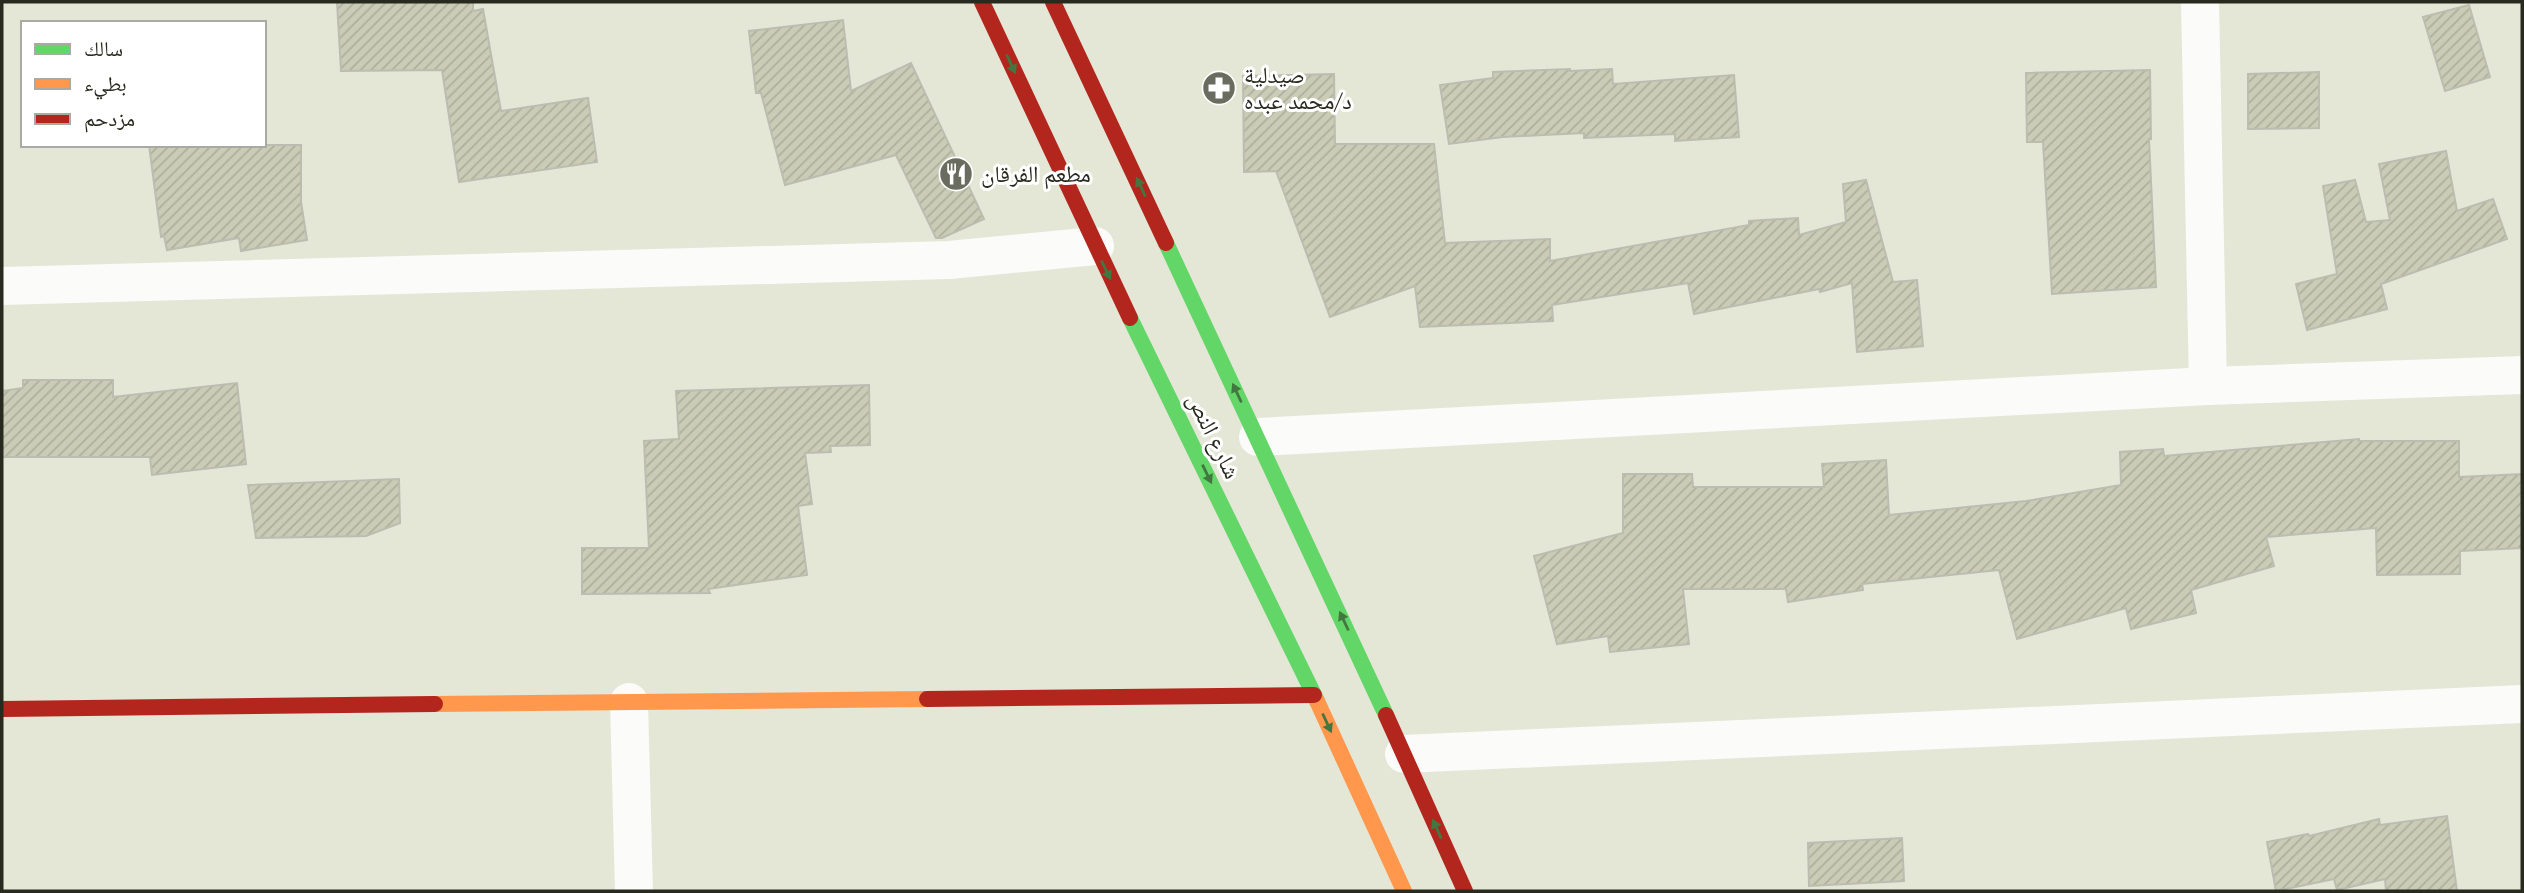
<svg xmlns="http://www.w3.org/2000/svg" width="2524" height="893" viewBox="0 0 2524 893" font-family="'PT Serif','Noto Naskh Arabic',serif">
<style>
.building{fill:url(#building-hatch);stroke:#bcbdb1;stroke-width:2}
.lines{fill:none;stroke-linecap:round;stroke-linejoin:round}
.street{stroke:#fbfbf9;stroke-width:38}
.fast{stroke:#63d668;stroke-width:16}
.slow{stroke:#ff974d;stroke-width:16}
.jam{stroke:#b3261e;stroke-width:16}
.oneway{fill:#437740}
.labels{text-anchor:middle;stroke-width:6;stroke-linejoin:round;paint-order:stroke}
.poi-label{font-size:23px;fill:#292a1f;stroke:#fff;text-anchor:start}
.street-label{font-size:23px;fill:#292a1f;stroke:#fff}
</style>
<defs>
<pattern id="building-hatch" width="6" height="6" patternUnits="userSpaceOnUse" patternTransform="scale(1.75)"><rect width="6" height="6" fill="#caccb6"/><path d="M-1 1l2-2M0 6l6-6M5 7l2-2" fill="none" stroke="#aeaf9c"/></pattern>
</defs>
<rect width="100%" height="100%" fill="#e4e6d6"/>
<g class="building">
<path d="M 337,2 L 473,2 L 473,11 L 483,9 L 501,111 L 588,98 L 597,162 L 459,182 L 442,70 L 341,71 Z"/>
<path d="M 2469,5 L 2490,77 L 2445,91 L 2423,17 Z"/>
<path d="M 843,20 L 851,91 L 911,63 L 984,219 L 942,238 L 936,238 L 896,155 L 785,185 L 761,93 L 756,93 L 749,31 Z"/>
<path d="M 1570,69 L 1570,71 L 1612,69 L 1613,84 L 1734,75 L 1739,137 L 1675,141 L 1675,134 L 1584,138 L 1584,133 L 1503,137 L 1449,144 L 1440,85 L 1493,78 L 1493,72 Z"/>
<path d="M 2150,70 L 2151,139 L 2149,139 L 2156,287 L 2052,294 L 2043,142 L 2027,142 L 2026,73 Z"/>
<path d="M 2319,72 L 2319,128 L 2248,129 L 2248,74 Z"/>
<path d="M 1334,74 L 1335,144 L 1434,144 L 1445,243 L 1550,239 L 1550,261 L 1749,225 L 1749,221 L 1798,218 L 1799,235 L 1846,222 L 1843,184 L 1866,180 L 1893,282 L 1917,280 L 1923,346 L 1857,352 L 1852,283 L 1820,292 L 1819,289 L 1694,314 L 1688,283 L 1552,305 L 1553,321 L 1420,327 L 1415,286 L 1330,317 L 1276,171 L 1244,172 L 1243,76 Z"/>
<path d="M 149,145 L 301,145 L 301,202 L 307,240 L 241,251 L 239,238 L 167,250 L 164,236 L 161,237 Z"/>
<path d="M 2446,151 L 2457,211 L 2493,199 L 2507,239 L 2381,284 L 2387,309 L 2307,330 L 2296,284 L 2337,274 L 2323,186 L 2355,180 L 2366,222 L 2390,220 L 2379,164 Z"/>
<path d="M 23,380 L 113,380 L 113,397 L 237,383 L 246,464 L 152,475 L 150,457 L 2,457 L 2,391 L 23,388 Z"/>
<path d="M 869,385 L 870,445 L 830,446 L 831,452 L 805,453 L 812,504 L 798,506 L 807,575 L 708,589 L 710,593 L 582,594 L 582,548 L 649,548 L 644,441 L 679,439 L 676,391 Z"/>
<path d="M 2359,439 L 2359,441 L 2459,441 L 2459,477 L 2522,474 L 2522,548 L 2460,551 L 2460,574 L 2377,575 L 2376,528 L 2266,537 L 2274,566 L 2191,590 L 2196,613 L 2131,629 L 2126,608 L 2017,639 L 1999,570 L 1862,584 L 1863,590 L 1788,602 L 1786,589 L 1683,589 L 1689,644 L 1610,652 L 1608,636 L 1557,644 L 1534,556 L 1623,533 L 1623,474 L 1692,474 L 1693,487 L 1824,487 L 1822,464 L 1886,460 L 1889,515 L 2026,501 L 2121,485 L 2120,452 L 2163,449 L 2164,456 Z"/>
<path d="M 399,479 L 400,523 L 366,536 L 256,538 L 248,485 Z"/>
<path d="M 2447,816 L 2457,891 L 2386,891 L 2385,879 L 2337,890 L 2334,879 L 2276,891 L 2267,842 L 2308,834 L 2309,836 L 2379,819 L 2380,825 Z"/>
<path d="M 1902,838 L 1904,881 L 1809,886 L 1808,843 Z"/>
</g>
<g class="lines">
<g class="street">
<path d="M 2200,2 L 2208,386"/>
<path d="M 2,286 L 949,260 L 1095,246"/>
<path d="M 1258,437 L 2208,386 L 2522,375"/>
<path d="M 629,702 L 634,891"/>
<path d="M 1404,754 L 2522,704"/>
</g>
<g class="fast">
<path d="M 1166,243 L 1386,715"/>
<path d="M 1130,318 L 1317,701"/>
</g>
<g class="slow">
<path d="M 1317,701 L 1404,891"/>
<path d="M 435,704 L 927,699"/>
</g>
<g class="jam">
<path d="M 982,2 L 1130,318"/>
<path d="M 1053,2 L 1166,243"/>
<path d="M 927,699 L 1314,695"/>
<path d="M 2,709 L 435,704"/>
<path d="M 1386,715 L 1465,891"/>
</g>
</g>
<defs><path id="oneway-solid" d="M-6-.8H1V-3.2L6.5 0L1 3.2V.8H-6Z" transform="scale(1.75)"/></defs>
<g class="oneway">
<use href="#oneway-solid" transform="translate(1011 64) rotate(65)"/>
<use href="#oneway-solid" transform="translate(1141 187) rotate(-115)"/>
<use href="#oneway-solid" transform="translate(1106 270) rotate(64)"/>
<use href="#oneway-solid" transform="translate(1237 393) rotate(-115)"/>
<use href="#oneway-solid" transform="translate(1207 474) rotate(64)"/>
<use href="#oneway-solid" transform="translate(1344 621) rotate(-115)"/>
<use href="#oneway-solid" transform="translate(1327 723) rotate(65)"/>
<use href="#oneway-solid" transform="translate(1437 829) rotate(-114)"/>
</g>
<defs>
<g id="pharmacy-disc" transform="scale(1.75)"><circle r="9.5" fill="#6a6c5f" stroke="#fff"/><path d="M-2-6h4v4h4v4h-4v4h-4v-4h-4v-4h4Z" fill="#fff"/></g>
<g id="restaurant-disc" transform="scale(1.75)"><circle r="9.5" fill="#6a6c5f" stroke="#fff"/><path d="M-5-6h1v4h1v-4h1v4h1v-4h1v5L-1.5 .5V6h-2V.5L-5-1ZM5-6V6H3V1.5H1.5Q1.5-4 5-6Z" fill="#fff"/></g>
</defs>
<g fill-rule="evenodd">
<use href="#pharmacy-disc" x="1219" y="88"/>
<use href="#restaurant-disc" x="956" y="174"/>
</g>
<g class="labels">
<g class="poi-label">
<text x="1244" y="83">صيدلية<tspan x="1244" dy="26">د/محمد عبده</tspan></text>
<text x="981" y="182">مطعم الفرقان</text>
</g>
<g class="street-label">
<text transform="translate(1214 436) rotate(64)" y="8">شارع النص</text>
</g>
</g>
<rect width="2524" height="893" fill="none" stroke="#292a1f" stroke-width="7"/>
<rect x="21" y="21" width="245" height="126" fill="#ffffff" stroke="#a9aaa5" stroke-width="2"/>
<rect x="35" y="44" width="35" height="10" fill="#63d668" stroke="#a9aaa5" stroke-width="2"/>
<text x="84" y="56" font-size="21" fill="#292a1f">سالك</text>
<rect x="35" y="79" width="35" height="10" fill="#ff974d" stroke="#a9aaa5" stroke-width="2"/>
<text x="84" y="91" font-size="21" fill="#292a1f">بطيء</text>
<rect x="35" y="114" width="35" height="10" fill="#b3261e" stroke="#a9aaa5" stroke-width="2"/>
<text x="84" y="126" font-size="21" fill="#292a1f">مزدحم</text>
</svg>
